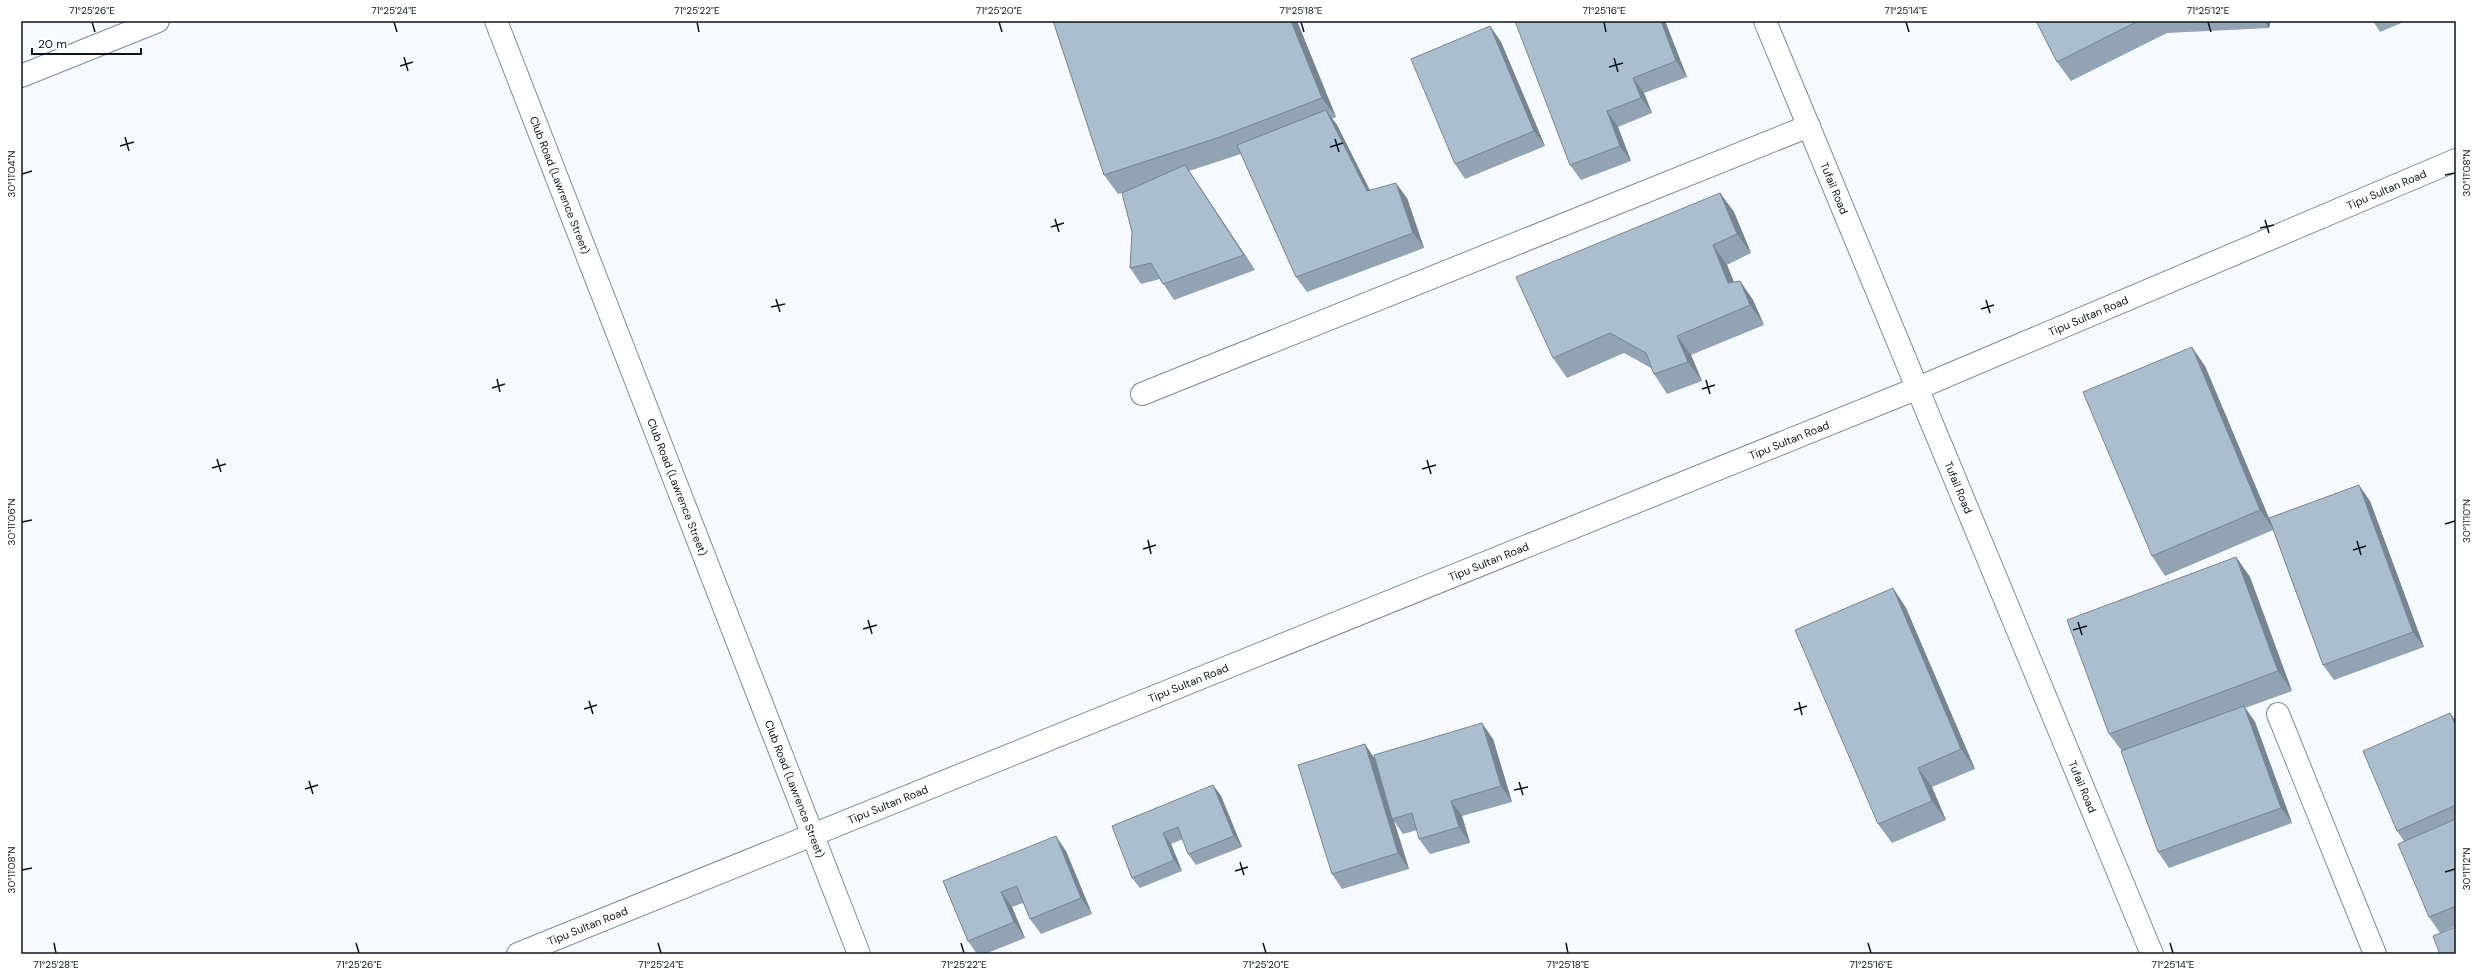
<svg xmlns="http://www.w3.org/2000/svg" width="2477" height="975" viewBox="0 0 2477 975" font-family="'DM Sans',sans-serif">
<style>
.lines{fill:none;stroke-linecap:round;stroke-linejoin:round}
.minor-casing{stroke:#7a8d9e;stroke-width:24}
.major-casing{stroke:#7a8d9e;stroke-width:24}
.minor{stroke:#fff;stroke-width:22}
.major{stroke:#fff;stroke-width:22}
.wall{fill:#92a3b3}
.shaded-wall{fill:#778592}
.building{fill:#aabed0;stroke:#778592}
.ticks{fill:none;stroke:#0d141a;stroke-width:1.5}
.labels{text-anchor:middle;stroke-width:3;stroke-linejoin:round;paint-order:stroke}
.street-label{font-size:11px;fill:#0d141a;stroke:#fff}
.neatline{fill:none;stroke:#0d141a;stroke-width:1.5}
.ticks-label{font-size:10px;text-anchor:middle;fill:#0d141a}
</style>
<rect width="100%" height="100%" fill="#f6fafe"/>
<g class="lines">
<g class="minor-casing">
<g id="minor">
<path id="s1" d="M 496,21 L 859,954"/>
<path id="s2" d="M 1765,21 L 2152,954"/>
<path d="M 1142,394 L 1809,126"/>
<path d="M 2278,714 L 2375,954"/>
<path id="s3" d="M 518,954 L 1918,388 L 2456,160"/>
</g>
</g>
<g class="major-casing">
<path id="major" d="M 21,76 L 158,21"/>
</g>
<use href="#minor" class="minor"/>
<use href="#major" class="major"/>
</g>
<g class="wall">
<path d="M 1053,21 L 1297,21 L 1336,117 L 1332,119 L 1337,125 L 1370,190 L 1407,198 L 1424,248 L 1307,292 L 1296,277 L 1241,154 L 1189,171 L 1255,270 L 1174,300 L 1160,279 L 1141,284 L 1130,268 L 1132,232 L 1122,193 L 1118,194 L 1104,175 Z"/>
<path d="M 1665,21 L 1687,77 L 1644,93 L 1652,113 L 1618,127 L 1631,161 L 1581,180 L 1570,165 Z"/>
<path d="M 2036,21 L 2271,21 L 2269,28 L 2167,33 L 2071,81 L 2057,62 Z"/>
<path d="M 2373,21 L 2406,21 L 2380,32 Z"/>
<path d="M 1490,26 L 1501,42 L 1545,146 L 1465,179 L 1455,164 Z"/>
<path d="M 1720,193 L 1734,212 L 1751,253 L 1727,265 L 1734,282 L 1740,281 L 1753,300 L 1764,325 L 1691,355 L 1702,381 L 1667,394 L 1654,374 L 1651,368 L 1624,353 L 1567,378 L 1553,358 Z"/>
<path d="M 2205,366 L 2269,518 L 2370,501 L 2424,647 L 2334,680 L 2323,665 L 2273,530 L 2165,576 L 2152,556 Z"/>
<path d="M 2236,557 L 2250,577 L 2292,691 L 2245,708 L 2255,722 L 2292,823 L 2169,868 L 2158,852 L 2122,751 L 2109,734 Z"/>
<path d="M 1893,588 L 1906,608 L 1975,769 L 1932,787 L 1946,820 L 1892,843 L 1878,824 Z"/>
<path d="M 2456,721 L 2456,926 L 2440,933 L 2429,917 L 2404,841 L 2397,831 Z"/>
<path d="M 1493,739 L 1512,802 L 1462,816 L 1470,843 L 1430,854 L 1419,839 L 1417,830 L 1403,834 L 1394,821 L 1409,869 L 1342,889 L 1332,874 L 1375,758 Z"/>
<path d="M 1213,785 L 1221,796 L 1242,847 L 1196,865 L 1188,854 L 1183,839 L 1171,844 L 1182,871 L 1140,888 L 1132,878 L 1112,826 Z"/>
<path d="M 1066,851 L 1092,914 L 1041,934 L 1030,919 L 1023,903 L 1012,907 L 1025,938 L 985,954 L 977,954 L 968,941 L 943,881 Z"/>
</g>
<g class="shaded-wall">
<path d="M 1291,21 L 1297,21 L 1336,117 L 1322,98 Z"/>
<path d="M 1661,21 L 1665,21 L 1687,77 L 1676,61 Z"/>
<path d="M 2264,21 L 2271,21 L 2269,28 Z"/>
<path d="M 1490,26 L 1501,42 L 1545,146 L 1534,131 Z"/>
<path d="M 1633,78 L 1644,93 L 1652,113 L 1641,98 Z"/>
<path d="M 1326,110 L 1337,125 L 1378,207 L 1367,191 Z"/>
<path d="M 1607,111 L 1618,127 L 1631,161 L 1620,146 Z"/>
<path d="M 1185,165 L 1196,181 L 1255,270 L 1244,255 Z"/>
<path d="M 1396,183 L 1407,198 L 1424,248 L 1413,233 Z"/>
<path d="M 1720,193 L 1734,212 L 1751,253 L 1737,234 Z"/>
<path d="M 1713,245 L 1727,265 L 1742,302 L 1728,283 Z"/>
<path d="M 1740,281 L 1753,300 L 1764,325 L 1750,305 Z"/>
<path d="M 1677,336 L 1691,355 L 1702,381 L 1688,362 Z"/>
<path d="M 2192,347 L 2205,366 L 2274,530 L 2260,510 Z"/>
<path d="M 2359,485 L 2370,501 L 2424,647 L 2413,632 Z"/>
<path d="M 2236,557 L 2250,577 L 2292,691 L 2278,671 Z"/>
<path d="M 1893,588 L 1906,608 L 1975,769 L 1961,749 Z"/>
<path d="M 2244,706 L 2255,722 L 2292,823 L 2281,808 Z"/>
<path d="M 2450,713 L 2456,721 L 2456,726 Z"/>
<path d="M 1482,723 L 1493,739 L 1512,802 L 1501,786 Z"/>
<path d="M 1365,744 L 1375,759 L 1392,819 L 1394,821 L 1409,869 L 1398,853 Z"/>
<path d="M 1918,768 L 1932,787 L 1946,820 L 1932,801 Z"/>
<path d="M 1213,785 L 1221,796 L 1242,847 L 1234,836 Z"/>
<path d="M 1451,801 L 1462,816 L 1470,843 L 1459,827 Z"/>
<path d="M 1163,833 L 1171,844 L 1182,871 L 1174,860 Z"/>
<path d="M 1056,836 L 1066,851 L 1092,914 L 1081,898 Z"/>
<path d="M 1001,892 L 1012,907 L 1025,938 L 1014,922 Z"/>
</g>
<g class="building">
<path d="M 1053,21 L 1291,21 L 1322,98 L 1220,137 L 1104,175 Z"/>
<path d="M 1515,21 L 1661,21 L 1676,61 L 1633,78 L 1641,98 L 1607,111 L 1620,146 L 1570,165 Z"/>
<path d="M 2036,21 L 2138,21 L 2057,62 Z"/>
<path d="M 1490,26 L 1534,131 L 1455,164 L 1411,59 Z"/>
<path d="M 1326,110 L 1367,191 L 1396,183 L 1413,233 L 1296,277 L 1237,145 Z"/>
<path d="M 1185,165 L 1244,255 L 1163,284 L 1151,263 L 1130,268 L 1132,232 L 1122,193 Z"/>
<path d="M 1720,193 L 1737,234 L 1713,245 L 1728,283 L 1740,281 L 1750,305 L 1677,336 L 1688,362 L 1654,374 L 1646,353 L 1610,333 L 1553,358 L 1516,277 Z"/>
<path d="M 2192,347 L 2260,510 L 2152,556 L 2083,392 Z"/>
<path d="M 2359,485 L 2413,632 L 2323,665 L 2269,518 Z"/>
<path d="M 2236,557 L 2278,671 L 2109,734 L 2067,620 Z"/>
<path d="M 1893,588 L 1961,749 L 1918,768 L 1932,801 L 1878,824 L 1795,630 Z"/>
<path d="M 2244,706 L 2281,808 L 2158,852 L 2121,751 Z"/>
<path d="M 2450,713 L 2456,726 L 2456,805 L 2397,831 L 2363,751 Z"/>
<path d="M 1482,723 L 1501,786 L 1451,801 L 1459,827 L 1419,839 L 1412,813 L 1392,819 L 1374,755 Z"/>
<path d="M 1365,744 L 1398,853 L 1332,874 L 1298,765 Z"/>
<path d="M 1213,785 L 1234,836 L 1188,854 L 1178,827 L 1163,833 L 1174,860 L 1132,878 L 1112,826 Z"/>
<path d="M 2456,819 L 2456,906 L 2429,917 L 2398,844 Z"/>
<path d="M 1056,836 L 1081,898 L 1030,919 L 1017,886 L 1001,892 L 1014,922 L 968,941 L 943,881 Z"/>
<path d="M 2456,927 L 2456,954 L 2440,954 L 2433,936 Z"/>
</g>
<path class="ticks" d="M 92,22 L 95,32M 394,22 L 397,32M 697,22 L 699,32M 999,22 L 1002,32M 1301,22 L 1304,32M 1604,22 L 1606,32M 1906,22 L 1909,32M 2208,22 L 2211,32M 404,57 L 408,71M 1614,58 L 1618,72M 400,66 L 413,62M 1609,67 L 1623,63M 125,137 L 129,151M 1335,139 L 1339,152M 120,146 L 134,142M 1330,147 L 1343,143M 22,174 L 32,171M 2445,175 L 2455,173M 1055,219 L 1059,232M 2265,220 L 2269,233M 1051,227 L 1064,223M 2260,228 L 2274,225M 776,299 L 780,312M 1986,300 L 1990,313M 771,307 L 785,304M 1981,309 L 1994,305M 497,379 L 500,392M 1706,380 L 1710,394M 492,388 L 505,384M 1702,389 L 1715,385M 217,459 L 221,472M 1427,460 L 1431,474M 212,468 L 226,464M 1422,469 L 1436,465M 22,522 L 32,520M 2445,524 L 2455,521M 1148,540 L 1151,554M 2357,541 L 2361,555M 1143,549 L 1156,545M 2353,550 L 2366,546M 868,620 L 872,634M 2078,622 L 2082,635M 863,629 L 877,625M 2073,630 L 2087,626M 589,701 L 593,714M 1799,702 L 1802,715M 584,709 L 597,705M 1794,710 L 1807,706M 309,781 L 313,794M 1519,782 L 1523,795M 305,789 L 318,785M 1514,790 L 1528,787M 1240,862 L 1244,875M 22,870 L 32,868M 1235,871 L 1248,867M 2445,872 L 2455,869M 54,943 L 56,953M 356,943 L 359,953M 658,943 L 661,953M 961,943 L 964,953M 1263,943 L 1266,953M 1566,943 L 1568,953M 1868,943 L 1871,953M 2170,943 L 2173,953"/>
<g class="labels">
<g class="street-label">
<text dy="4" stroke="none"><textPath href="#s1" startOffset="176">Club Road (Lawrence Street)</textPath></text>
<text dy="4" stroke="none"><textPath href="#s2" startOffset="181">Tufail Road</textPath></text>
<text dy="4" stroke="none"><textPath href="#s3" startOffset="2019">Tipu Sultan Road</textPath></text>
<text dy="4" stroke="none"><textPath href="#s3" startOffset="1695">Tipu Sultan Road</textPath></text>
<text dy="4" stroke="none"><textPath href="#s3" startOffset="1371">Tipu Sultan Road</textPath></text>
<text dy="4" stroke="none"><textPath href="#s1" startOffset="500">Club Road (Lawrence Street)</textPath></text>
<text dy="4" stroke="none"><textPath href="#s2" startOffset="505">Tufail Road</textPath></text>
<text dy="4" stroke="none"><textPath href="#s3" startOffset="1047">Tipu Sultan Road</textPath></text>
<text dy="4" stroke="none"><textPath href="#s3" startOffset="723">Tipu Sultan Road</textPath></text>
<text dy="4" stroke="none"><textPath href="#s2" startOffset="829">Tufail Road</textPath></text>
<text dy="4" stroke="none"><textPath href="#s1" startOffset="824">Club Road (Lawrence Street)</textPath></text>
<text dy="4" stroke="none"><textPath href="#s3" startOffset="399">Tipu Sultan Road</textPath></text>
<text dy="4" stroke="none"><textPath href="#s3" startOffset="75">Tipu Sultan Road</textPath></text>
</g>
</g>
<rect width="2477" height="975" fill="none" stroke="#ffffff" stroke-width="44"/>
<path d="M32 48v6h109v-6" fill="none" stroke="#0d141a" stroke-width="2"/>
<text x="38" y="48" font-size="12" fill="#0d141a" stroke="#ffffff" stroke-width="3" paint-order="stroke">20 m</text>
<rect x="22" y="22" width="2433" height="931" class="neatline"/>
<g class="ticks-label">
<text x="92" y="14">71°25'26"E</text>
<text x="394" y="14">71°25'24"E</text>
<text x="697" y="14">71°25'22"E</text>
<text x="999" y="14">71°25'20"E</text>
<text x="1301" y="14">71°25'18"E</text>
<text x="1604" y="14">71°25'16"E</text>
<text x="1906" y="14">71°25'14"E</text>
<text x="2208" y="14">71°25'12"E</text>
<text transform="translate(2466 173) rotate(-90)" y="4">30°11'08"N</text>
<text transform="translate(11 174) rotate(-90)" y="4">30°11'04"N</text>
<text transform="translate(2466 521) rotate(-90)" y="4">30°11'10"N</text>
<text transform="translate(11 522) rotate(-90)" y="4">30°11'06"N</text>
<text transform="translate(2466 869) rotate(-90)" y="4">30°11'12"N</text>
<text transform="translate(11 870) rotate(-90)" y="4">30°11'08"N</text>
<text x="56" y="968">71°25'28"E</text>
<text x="359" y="968">71°25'26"E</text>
<text x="661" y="968">71°25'24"E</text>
<text x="964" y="968">71°25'22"E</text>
<text x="1266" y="968">71°25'20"E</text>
<text x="1568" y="968">71°25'18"E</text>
<text x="1871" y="968">71°25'16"E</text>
<text x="2173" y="968">71°25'14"E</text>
</g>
</svg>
